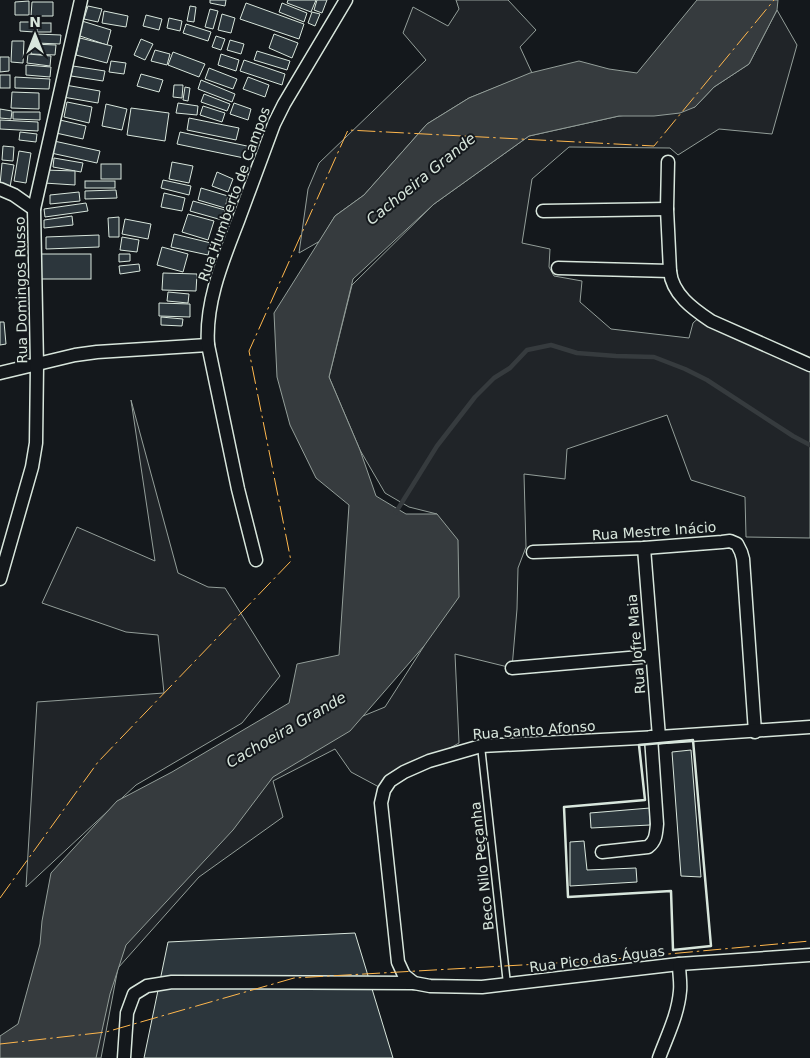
<svg xmlns="http://www.w3.org/2000/svg" width="810" height="1058" viewBox="0 0 810 1058" font-family="'DejaVu Sans',sans-serif">
<style>
.green{fill:#202428;stroke:#939e99}
.water{fill:#363b3e;stroke:#939e99}
.lines{fill:none;stroke-linecap:round;stroke-linejoin:round}
.stream{stroke:#363b3e;stroke-width:4.5}
.building{fill:#2c363c;stroke:#d8e6dc}
.service-casing{stroke:#d8e6dc;stroke-width:9}
.minor-casing{stroke:#d8e6dc;stroke-width:15}
.service{stroke:#14181c;stroke-width:6}
.minor{stroke:#14181c;stroke-width:12}
.wall{stroke:#d8e6dc;stroke-width:2.5}
.power{stroke:#ffb74d;stroke-width:1;stroke-dasharray:18 4 2.5 4;stroke-linecap:butt}
.labels{text-anchor:middle;stroke-width:4;stroke-linejoin:round;paint-order:stroke}
.street-label{font-size:14px;fill:#d8e6dc;stroke:#14181c}
.water-label{font-size:15px;font-style:italic;fill:#d8e6dc;stroke:#14181c}
</style>
<rect width="100%" height="100%" fill="#14181c"/>
<g class="green">
<path d="M 456,0 L 508,0 L 536,30 L 520,47 L 532,73 L 469,98 L 427,124 L 364,195 L 335,216 L 320,241 L 299,253 L 308,189 L 319,163 L 426,60 L 403,33 L 413,7 L 448,26 L 459,9 Z"/>
<path d="M 777,10 L 797,45 L 772,134 L 719,129 L 678,155 L 670,148 L 569,147 L 532,179 L 522,243 L 550,249 L 549,267 L 554,276 L 582,281 L 580,302 L 611,329 L 689,338 L 693,323 L 703,314 L 810,365 L 810,538 L 746,537 L 745,497 L 691,480 L 667,415 L 567,449 L 565,479 L 524,474 L 526,547 L 518,568 L 517,609 L 512,668 L 455,654 L 459,743 L 379,787 L 351,772 L 335,749 L 273,781 L 283,817 L 199,877 L 118,968 L 101,1058 L 55,1058 L 67,952 L 270,754 L 385,707 L 424,646 L 437,514 L 409,507 L 385,493 L 360,450 L 329,377 L 352,285 L 434,204 L 529,136 L 619,116 L 695,107 L 714,87 L 749,64 Z"/>
<path d="M 131,400 L 178,573 L 208,587 L 225,588 L 280,676 L 242,723 L 136,785 L 26,887 L 37,702 L 164,693 L 158,635 L 126,632 L 42,603 L 77,527 L 155,561 Z"/>
</g>
<path class="water" d="M 697,0 L 778,0 L 777,10 L 749,64 L 714,87 L 695,107 L 680,113 L 654,116 L 619,116 L 529,136 L 434,204 L 353,279 L 329,377 L 360,450 L 376,496 L 406,514 L 437,514 L 458,540 L 459,597 L 424,646 L 350,731 L 273,777 L 233,830 L 126,945 L 110,994 L 96,1058 L 0,1058 L 0,1036 L 18,1024 L 40,944 L 42,921 L 51,873 L 117,801 L 172,772 L 289,703 L 297,664 L 339,655 L 349,505 L 316,478 L 290,425 L 277,377 L 274,313 L 335,216 L 364,195 L 427,124 L 469,98 L 530,73 L 579,61 L 609,69 L 637,73 Z"/>
<g class="lines">
<path class="stream" d="M 396,512 L 437,446 L 475,397 L 494,378 L 510,368 L 527,350 L 551,345 L 577,353 L 616,356 L 654,357 L 685,369 L 707,380 L 793,436 L 810,445"/>
</g>
<g class="building">
<path d="M 210,0 L 226,0 L 225,6 L 210,3 Z"/>
<path d="M 288,0 L 316,0 L 311,12 L 287,3 Z"/>
<path d="M 317,0 L 327,0 L 322,13 L 314,10 Z"/>
<path d="M 29,1 L 29,15 L 15,15 L 15,2 Z"/>
<path d="M 32,2 L 53,2 L 53,16 L 31,16 Z"/>
<path d="M 246,3 L 304,24 L 299,39 L 240,19 Z"/>
<path d="M 282,3 L 307,13 L 304,22 L 279,12 Z"/>
<path d="M 88,6 L 102,9 L 98,22 L 84,19 Z"/>
<path d="M 190,6 L 196,7 L 194,22 L 187,21 Z"/>
<path d="M 210,9 L 218,11 L 213,29 L 205,27 Z"/>
<path d="M 104,11 L 128,16 L 126,27 L 102,23 Z"/>
<path d="M 312,12 L 320,14 L 315,26 L 308,23 Z"/>
<path d="M 222,14 L 235,18 L 231,33 L 218,30 Z"/>
<path d="M 146,15 L 162,19 L 159,30 L 143,26 Z"/>
<path d="M 169,18 L 182,21 L 180,31 L 167,28 Z"/>
<path d="M 82,21 L 111,30 L 107,45 L 77,35 Z"/>
<path d="M 20,22 L 35,22 L 34,32 L 20,31 Z"/>
<rect x="37" y="23" width="14" height="9"/>
<path d="M 186,24 L 211,32 L 208,41 L 183,33 Z"/>
<path d="M 36,34 L 61,35 L 60,44 L 36,43 Z"/>
<path d="M 274,34 L 298,43 L 292,58 L 269,48 Z"/>
<path d="M 216,36 L 225,39 L 221,50 L 212,47 Z"/>
<path d="M 80,38 L 112,46 L 107,63 L 76,55 Z"/>
<path d="M 141,39 L 153,44 L 145,60 L 134,55 Z"/>
<path d="M 230,40 L 244,44 L 241,54 L 227,50 Z"/>
<path d="M 12,41 L 24,41 L 23,63 L 11,62 Z"/>
<path d="M 32,44 L 56,45 L 55,55 L 31,54 Z"/>
<path d="M 155,50 L 170,54 L 167,65 L 151,61 Z"/>
<path d="M 257,51 L 290,61 L 287,70 L 254,60 Z"/>
<path d="M 173,52 L 205,64 L 199,77 L 168,65 Z"/>
<path d="M 28,54 L 51,56 L 50,66 L 27,63 Z"/>
<path d="M 221,54 L 239,60 L 236,71 L 218,65 Z"/>
<path d="M 0,57 L 9,57 L 9,71 L 0,72 Z"/>
<path d="M 244,60 L 285,74 L 282,85 L 240,71 Z"/>
<path d="M 111,61 L 126,63 L 124,74 L 109,72 Z"/>
<path d="M 26,65 L 51,67 L 50,77 L 26,75 Z"/>
<path d="M 73,66 L 105,71 L 103,81 L 71,76 Z"/>
<path d="M 209,68 L 237,79 L 233,89 L 205,79 Z"/>
<path d="M 141,74 L 163,80 L 159,92 L 137,86 Z"/>
<rect x="0" y="75" width="10" height="13"/>
<path d="M 15,77 L 50,79 L 49,89 L 15,88 Z"/>
<path d="M 248,77 L 269,85 L 265,97 L 243,89 Z"/>
<path d="M 201,80 L 235,94 L 232,102 L 198,89 Z"/>
<path d="M 65,85 L 100,91 L 98,103 L 63,97 Z"/>
<path d="M 174,85 L 183,85 L 182,98 L 173,97 Z"/>
<path d="M 185,87 L 190,88 L 188,101 L 183,100 Z"/>
<path d="M 12,92 L 39,93 L 39,109 L 11,108 Z"/>
<path d="M 204,94 L 230,104 L 227,111 L 201,102 Z"/>
<path d="M 67,102 L 92,107 L 89,123 L 64,117 Z"/>
<path d="M 178,103 L 198,106 L 197,115 L 176,113 Z"/>
<path d="M 234,103 L 251,109 L 248,120 L 230,114 Z"/>
<path d="M 106,104 L 127,109 L 122,130 L 102,126 Z"/>
<path d="M 203,106 L 225,113 L 222,122 L 200,115 Z"/>
<path d="M 131,108 L 169,113 L 165,141 L 127,135 Z"/>
<path d="M 0,109 L 12,111 L 11,119 L 0,118 Z"/>
<path d="M 13,112 L 40,112 L 40,120 L 13,119 Z"/>
<path d="M 189,118 L 239,128 L 236,140 L 187,130 Z"/>
<path d="M 0,120 L 38,122 L 38,131 L 0,129 Z"/>
<path d="M 60,120 L 86,126 L 83,139 L 56,133 Z"/>
<path d="M 20,132 L 37,134 L 36,142 L 19,140 Z"/>
<path d="M 180,132 L 247,146 L 244,158 L 177,144 Z"/>
<path d="M 54,141 L 100,151 L 97,163 L 51,153 Z"/>
<path d="M 3,146 L 14,147 L 13,161 L 2,160 Z"/>
<path d="M 19,151 L 31,153 L 26,183 L 14,181 Z"/>
<path d="M 54,158 L 83,163 L 81,172 L 53,167 Z"/>
<path d="M 172,162 L 193,166 L 189,183 L 169,179 Z"/>
<path d="M 2,163 L 14,165 L 10,187 L 0,185 Z"/>
<rect x="101" y="164" width="20" height="15"/>
<path d="M 45,170 L 75,171 L 75,185 L 44,183 Z"/>
<path d="M 217,172 L 233,179 L 228,192 L 212,186 Z"/>
<path d="M 163,180 L 191,186 L 189,195 L 161,188 Z"/>
<rect x="85" y="181" width="30" height="7"/>
<path d="M 201,188 L 228,196 L 225,208 L 198,200 Z"/>
<path d="M 116,190 L 117,198 L 85,199 L 85,191 Z"/>
<path d="M 79,192 L 80,201 L 50,204 L 50,195 Z"/>
<path d="M 164,193 L 185,198 L 182,211 L 161,207 Z"/>
<path d="M 193,201 L 225,210 L 222,220 L 190,211 Z"/>
<path d="M 86,203 L 88,211 L 45,217 L 44,209 Z"/>
<path d="M 188,214 L 214,221 L 208,240 L 182,232 Z"/>
<path d="M 72,216 L 73,225 L 44,228 L 44,220 Z"/>
<path d="M 119,217 L 119,237 L 109,237 L 108,218 Z"/>
<path d="M 125,219 L 151,224 L 148,239 L 122,234 Z"/>
<path d="M 174,234 L 211,243 L 208,255 L 171,247 Z"/>
<path d="M 99,235 L 99,247 L 46,249 L 46,237 Z"/>
<path d="M 122,237 L 139,240 L 137,252 L 120,250 Z"/>
<path d="M 162,247 L 188,254 L 183,272 L 157,265 Z"/>
<rect x="41" y="254" width="50" height="25"/>
<path d="M 119,254 L 130,254 L 130,261 L 119,262 Z"/>
<path d="M 139,264 L 140,271 L 120,274 L 119,266 Z"/>
<path d="M 163,273 L 197,274 L 196,291 L 162,290 Z"/>
<path d="M 168,292 L 189,294 L 188,303 L 167,301 Z"/>
<path d="M 159,303 L 190,304 L 190,317 L 159,316 Z"/>
<path d="M 161,317 L 183,319 L 182,326 L 161,325 Z"/>
<path d="M 0,322 L 4,322 L 6,344 L 0,345 Z"/>
<path d="M 691,750 L 701,877 L 681,876 L 672,752 Z"/>
<path d="M 650,808 L 650,825 L 591,828 L 590,813 Z"/>
<path d="M 584,841 L 587,870 L 636,868 L 637,882 L 570,886 L 570,842 Z"/>
<path d="M 355,933 L 393,1058 L 144,1058 L 168,942 Z"/>
</g>
<g class="lines">
<g class="service-casing">
<path id="service" d="M 481,746 L 507,984"/>
</g>
<g class="minor-casing">
<g id="minor">
<path d="M 668,162 L 667,209 L 670,271 C 672,294 693,309 711,321 L 810,365"/>
<path d="M 0,189 L 14,195 L 34,209"/>
<path d="M 543,211 L 667,209"/>
<path d="M 558,268 L 670,271"/>
<path d="M 0,373 L 75,355 L 97,352 L 208,345"/>
<path d="M 644,548 L 659,737"/>
<path d="M 533,552 L 644,548 L 722,542 L 730,541 L 737,544 L 741,552 L 743,559 L 755,732"/>
<path d="M 256,560 L 238,489 L 208,345 C 205,302 223,260 238,221 C 250,188 262,156 274,124 L 284,104 L 346,0"/>
<path d="M 0,579 L 32,467 L 36,443 L 37,365 L 34,209 L 81,0"/>
<path d="M 512,668 L 652,656"/>
<path d="M 810,727 L 659,737 L 481,746 L 429,761 L 404,772 L 390,781 L 384,790 L 381,803 L 398,962 L 404,975 L 414,983 L 430,986 L 482,987 L 679,964 L 810,955"/>
<path d="M 602,852 L 648,847 C 656,841 656,834 657,824 L 651,737"/>
<path d="M 124,1058 L 127,1013 L 134,994 L 147,986 L 172,982 L 414,983"/>
<path d="M 659,1058 C 667,1036 678,1015 680,991 C 681,983 679,973 679,964"/>
</g>
</g>
<use href="#service" class="service"/>
<use href="#minor" class="minor"/>
<path class="wall" d="M 693,740 L 711,946 L 673,950 L 671,891 L 568,897 L 564,807 L 645,800 L 639,745 Z"/>
<g class="power">
<path d="M 0,898 L 98,762 L 291,561 L 249,351 L 348,130 L 654,146 L 774,0"/>
<path d="M 0,1044 L 106,1032 L 294,978 L 592,961 L 810,941"/>
</g>
</g>
<g class="labels">
<g class="street-label">
<text transform="translate(234 194) rotate(-70)" y="5">Rua Humberto de Campos</text>
<text transform="translate(21 290) rotate(-91)" y="5">Rua Domingos Russo</text>
<text transform="translate(654 531) rotate(-4)" y="5">Rua Mestre Inácio</text>
<text transform="translate(636 644) rotate(-95)" y="5">Rua Jofre Maia</text>
<text transform="translate(534 730) rotate(-4)" y="5">Rua Santo Afonso</text>
<text transform="translate(482 866) rotate(-96)" y="5">Beco Nilo Peçanha</text>
<text transform="translate(597 959) rotate(-7)" y="5">Rua Pico das Águas</text>
</g>
<g class="water-label">
<text transform="translate(421 179) rotate(-39)" y="5">Cachoeira Grande</text>
<text transform="translate(286 730) rotate(-30)" y="5">Cachoeira Grande</text>
</g>
</g>
<g transform="translate(35 35)" stroke="#14181c" stroke-width="4" paint-order="stroke">
<path d="M0-4L9 19L0 12L-9 19Z" fill="#d8e6dc"/>
<text y="-8" font-size="14" font-weight="bold" text-anchor="middle" fill="#d8e6dc">N</text>
</g>
</svg>
